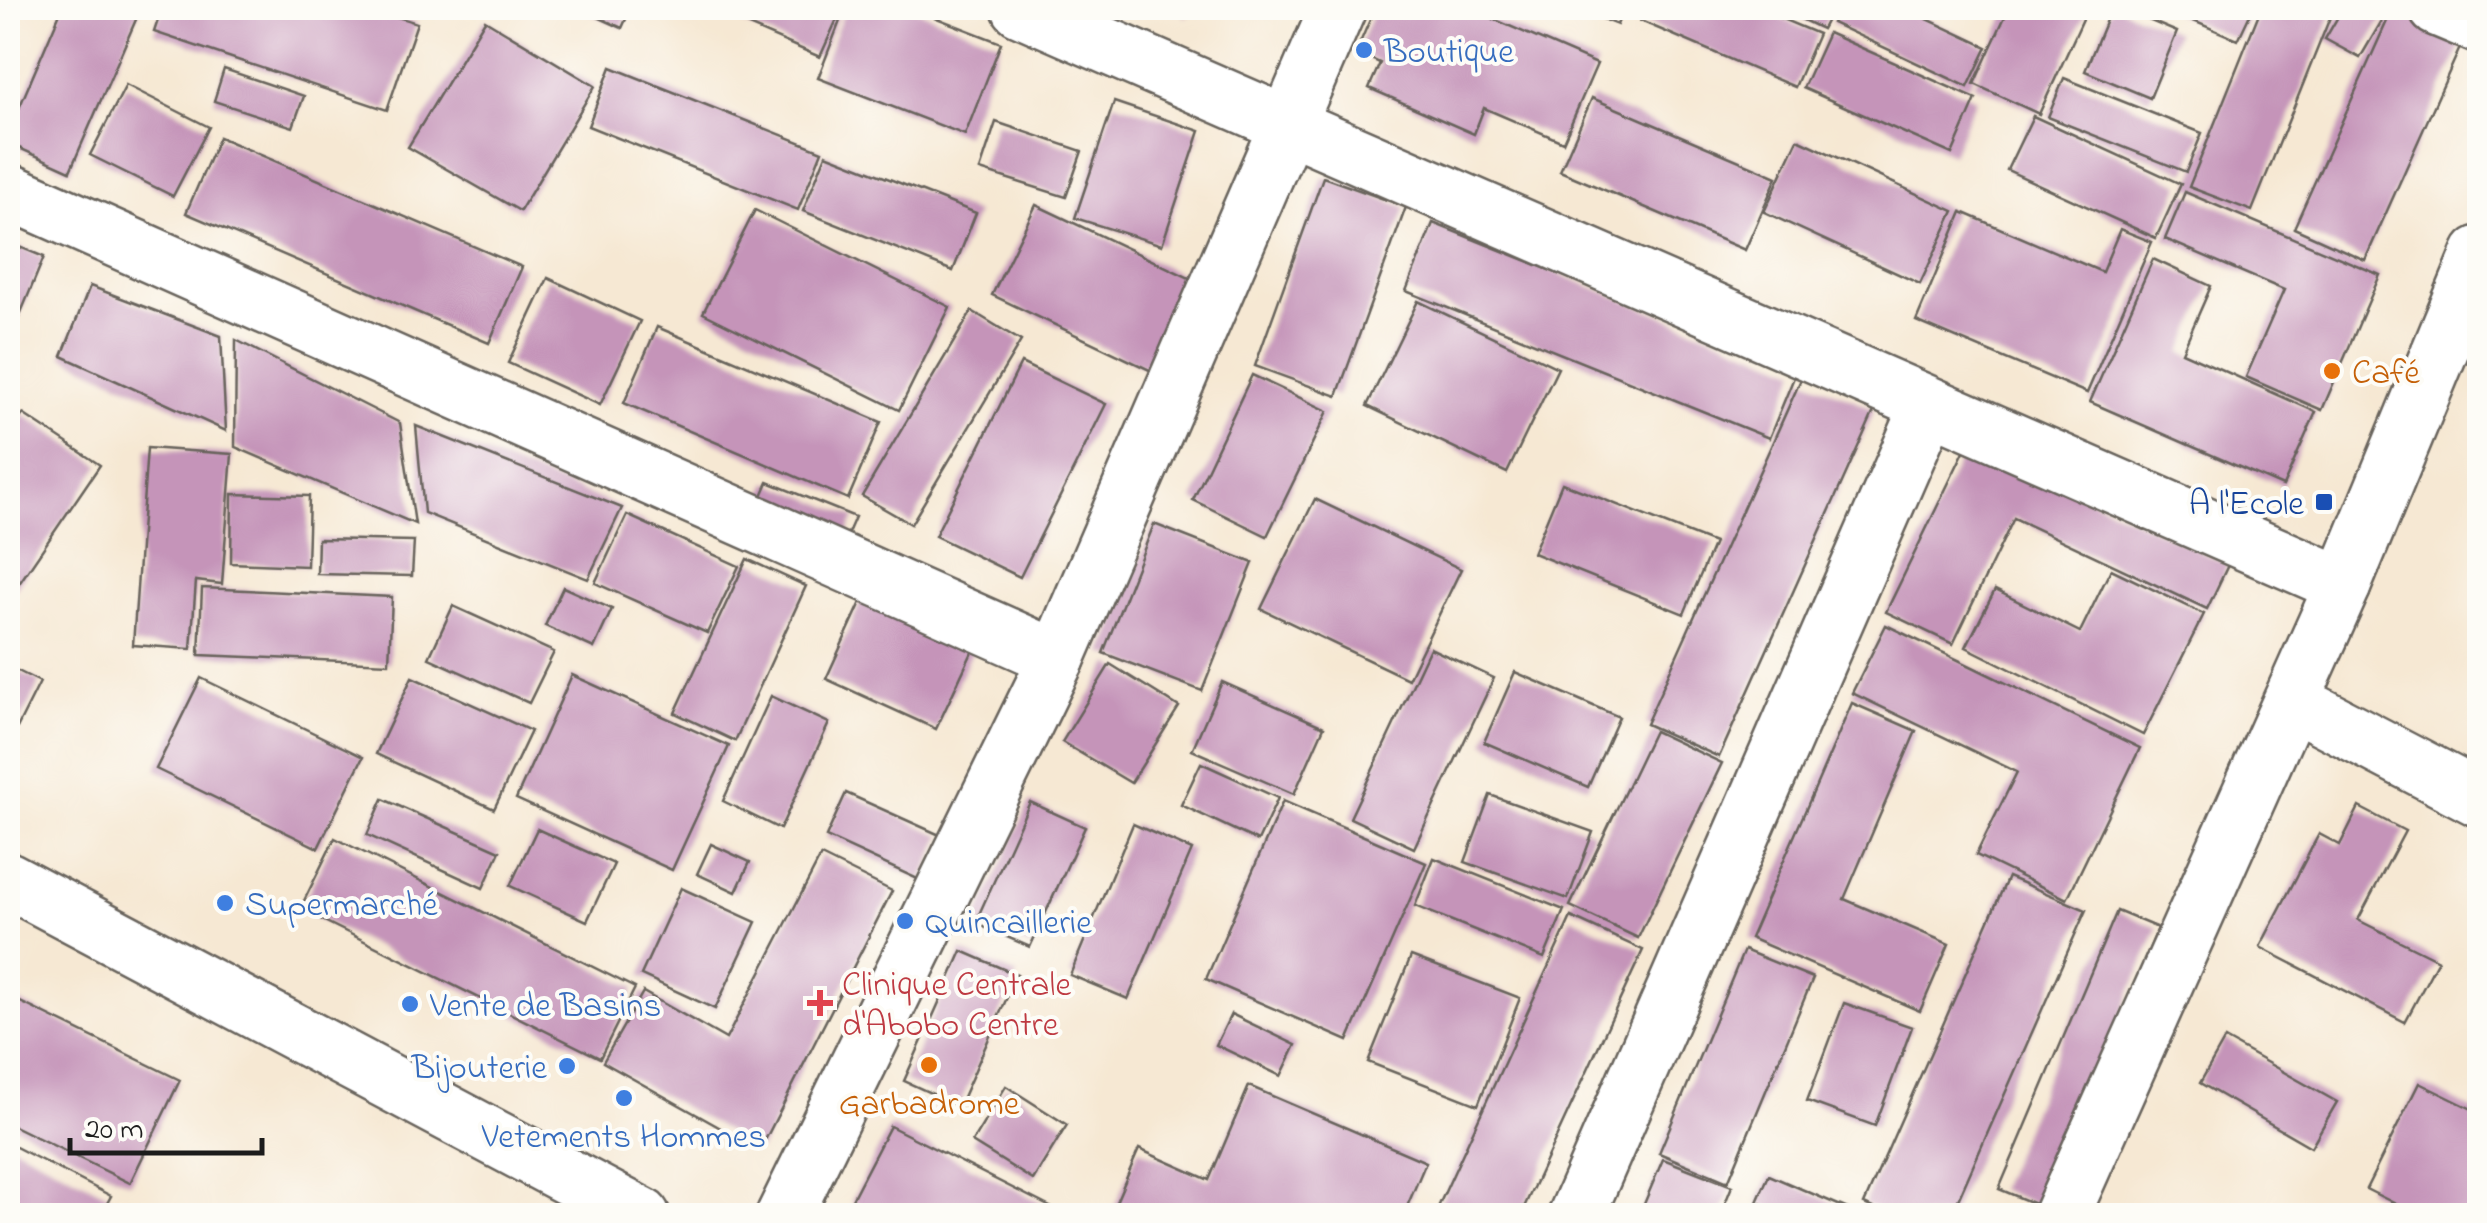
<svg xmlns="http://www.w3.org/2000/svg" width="2487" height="1223" viewBox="0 0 2487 1223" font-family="'Indie Flower',sans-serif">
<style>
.building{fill:#c594b9}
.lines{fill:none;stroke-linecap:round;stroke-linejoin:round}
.minor-casing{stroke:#68635c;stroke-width:60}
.minor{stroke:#fff;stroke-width:55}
.shop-dot{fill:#3f7fe0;stroke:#fdfcf7;stroke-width:4}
.food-dot{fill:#e8710a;stroke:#fdfcf7;stroke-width:4}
.transit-dot{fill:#1a4fb4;stroke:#fdfcf7;stroke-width:4}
.health-dot{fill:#e0444e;stroke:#fdfcf7;stroke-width:4}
.labels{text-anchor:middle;stroke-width:8;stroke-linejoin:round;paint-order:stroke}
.shop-label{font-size:35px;fill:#366cbe;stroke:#fdfcf7;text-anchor:start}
.food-label{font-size:35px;fill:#c56008;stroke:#fdfcf7;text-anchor:start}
.transit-label{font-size:35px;fill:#164399;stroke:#fdfcf7;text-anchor:end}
.health-label{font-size:35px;fill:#be3a42;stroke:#fdfcf7;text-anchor:start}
</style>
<rect width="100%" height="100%" fill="#fdfcf7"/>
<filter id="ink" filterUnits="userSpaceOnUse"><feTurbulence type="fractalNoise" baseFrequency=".01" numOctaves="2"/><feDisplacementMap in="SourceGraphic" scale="20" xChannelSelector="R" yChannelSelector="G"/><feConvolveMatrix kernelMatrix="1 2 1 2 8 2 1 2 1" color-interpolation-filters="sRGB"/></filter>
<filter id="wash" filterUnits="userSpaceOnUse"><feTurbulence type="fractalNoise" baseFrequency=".0048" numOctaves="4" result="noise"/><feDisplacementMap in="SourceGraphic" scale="40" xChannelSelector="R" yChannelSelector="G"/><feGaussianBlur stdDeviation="2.25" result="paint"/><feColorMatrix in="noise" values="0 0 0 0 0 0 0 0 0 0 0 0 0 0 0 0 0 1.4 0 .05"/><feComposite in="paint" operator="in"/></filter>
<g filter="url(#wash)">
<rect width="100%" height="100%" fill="#f6e8d3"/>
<g id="blocks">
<g class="building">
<path d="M 62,8 L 141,8 L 70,171 L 8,143 L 8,134 Z"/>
<path d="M 162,8 L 369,8 L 417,23 L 387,110 L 154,32 Z"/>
<path d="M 578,8 L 631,8 L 622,28 Z"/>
<path d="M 707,8 L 842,8 L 820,57 Z"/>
<path d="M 845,8 L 911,8 L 1001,43 L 965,135 L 818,78 Z"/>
<path d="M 1179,8 L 1201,8 L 1185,17 Z"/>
<path d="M 1375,8 L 1468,8 L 1597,64 L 1563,142 L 1484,108 L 1474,134 L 1369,88 L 1380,63 L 1356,52 Z"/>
<path d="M 1574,8 L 1624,8 L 1617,25 Z"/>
<path d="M 1633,8 L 1756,8 L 1818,34 L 1795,87 L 1629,16 Z"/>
<path d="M 1778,8 L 1833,8 L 1822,29 Z"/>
<path d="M 1839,8 L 1904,8 L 1987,47 L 1968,87 L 1832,23 Z"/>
<path d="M 2009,8 L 2088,8 L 2039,114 L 1974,84 Z"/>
<path d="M 2111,8 L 2120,8 L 2177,32 L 2150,98 L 2085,71 Z"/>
<path d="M 2163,8 L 2253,8 L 2238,40 Z"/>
<path d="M 2261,8 L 2333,10 L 2252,211 L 2189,187 Z"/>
<path d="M 2343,8 L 2362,8 L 2383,19 L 2360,58 L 2325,39 Z"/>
<path d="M 2392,10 L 2463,41 L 2365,260 L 2294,228 Z"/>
<path d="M 485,20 L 595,86 L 520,211 L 408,147 Z"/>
<path d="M 1828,33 L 1976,99 L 1952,154 L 1803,88 Z"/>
<path d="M 611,67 L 822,151 L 798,210 L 588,126 Z"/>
<path d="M 224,69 L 304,96 L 293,127 L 214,101 Z"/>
<path d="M 2064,78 L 2202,133 L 2186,172 L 2048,117 Z"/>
<path d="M 126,85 L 209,127 L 173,196 L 90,155 Z"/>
<path d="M 1592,98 L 1777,177 L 1745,250 L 1560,171 Z"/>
<path d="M 1114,102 L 1200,131 L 1162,245 L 1075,218 Z"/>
<path d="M 2033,116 L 2181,184 L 2156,238 L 2007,170 Z"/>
<path d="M 996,122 L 1082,151 L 1066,197 L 980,170 Z"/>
<path d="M 219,137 L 522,267 L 489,343 L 186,213 Z"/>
<path d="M 1798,139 L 1954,211 L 1920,284 L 1764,212 Z"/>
<path d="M 826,154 L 976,213 L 953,271 L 803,211 Z"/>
<path d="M 1323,177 L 1406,207 L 1337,396 L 1255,366 Z"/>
<path d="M 2185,192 L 2380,275 L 2322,410 L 2246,377 L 2284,290 L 2165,239 Z"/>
<path d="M 1036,205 L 1200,283 L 1158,374 L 992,295 Z"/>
<path d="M 755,210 L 950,307 L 899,410 L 703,313 Z"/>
<path d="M 1962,212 L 2102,272 L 2120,229 L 2152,242 L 2087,393 L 1916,321 Z"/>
<path d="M 1433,223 L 1797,370 L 1769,438 L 1406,291 Z"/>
<path d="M 8,242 L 44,257 L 8,344 Z"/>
<path d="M 2153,259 L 2211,286 L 2182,352 L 2316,412 L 2283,486 L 2090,402 Z"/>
<path d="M 548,278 L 640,321 L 600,405 L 508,363 Z"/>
<path d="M 90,286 L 221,336 L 226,431 L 62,356 Z"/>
<path d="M 1418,301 L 1558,368 L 1507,473 L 1367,406 Z"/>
<path d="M 972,311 L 1021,341 L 911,524 L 862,496 Z"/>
<path d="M 657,327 L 881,422 L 848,499 L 624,403 Z"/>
<path d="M 236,340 L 400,423 L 415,524 L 235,447 Z"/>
<path d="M 1021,363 L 1106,404 L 1020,577 L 935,536 Z"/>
<path d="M 1252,375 L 1328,411 L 1267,536 L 1193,500 Z"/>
<path d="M 1802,377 L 1875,409 L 1719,757 L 1646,724 Z"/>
<path d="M 23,414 L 100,465 L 14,591 L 8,587 L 8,437 Z"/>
<path d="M 416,426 L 622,508 L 588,579 L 424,513 Z"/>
<path d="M 1969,441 L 2228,565 L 2207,609 L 2014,518 L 1953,644 L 1886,612 Z"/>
<path d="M 147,448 L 232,454 L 222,584 L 196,581 L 191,649 L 133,645 Z"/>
<path d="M 768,482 L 855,517 L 845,540 L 758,505 Z"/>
<path d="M 1562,483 L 1714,543 L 1684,614 L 1533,553 Z"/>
<path d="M 232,494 L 309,496 L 307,566 L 231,563 Z"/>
<path d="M 1315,499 L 1461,569 L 1408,679 L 1261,609 Z"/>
<path d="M 627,515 L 739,566 L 707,633 L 595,583 Z"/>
<path d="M 1154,524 L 1253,563 L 1202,691 L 1103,653 Z"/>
<path d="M 318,539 L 414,541 L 412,576 L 317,574 Z"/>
<path d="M 747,559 L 806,586 L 735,741 L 675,713 Z"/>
<path d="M 2111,569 L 2204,614 L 2143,735 L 1966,647 L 1995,590 L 2080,632 Z"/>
<path d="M 563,587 L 612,609 L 594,648 L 545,626 Z"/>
<path d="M 202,588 L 392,597 L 389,663 L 199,655 Z"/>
<path d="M 863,598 L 974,648 L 936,729 L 826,679 Z"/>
<path d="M 453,606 L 554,652 L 529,703 L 429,658 Z"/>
<path d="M 1886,625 L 2140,748 L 2067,899 L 1976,855 L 2017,772 L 1852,693 Z"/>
<path d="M 1430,648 L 1494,678 L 1414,848 L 1350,818 Z"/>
<path d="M 1110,664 L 1179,707 L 1131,783 L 1062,742 Z"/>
<path d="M 8,666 L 40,682 L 8,746 Z"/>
<path d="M 1515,672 L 1619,717 L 1588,787 L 1484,742 Z"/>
<path d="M 572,675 L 729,746 L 672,870 L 516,799 Z"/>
<path d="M 412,677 L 531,731 L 494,809 L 376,754 Z"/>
<path d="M 201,678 L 363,757 L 318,848 L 156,769 Z"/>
<path d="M 1222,682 L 1324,727 L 1294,794 L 1192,750 Z"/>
<path d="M 771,696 L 829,723 L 780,829 L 723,801 Z"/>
<path d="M 1852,703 L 1916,731 L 1844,899 L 1949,944 L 1920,1011 L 1750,938 Z"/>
<path d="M 1654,731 L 1722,763 L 1638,938 L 1570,906 Z"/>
<path d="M 1201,763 L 1278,798 L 1258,841 L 1181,805 Z"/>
<path d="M 846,793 L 942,836 L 922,881 L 826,837 Z"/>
<path d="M 1490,795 L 1593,832 L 1568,899 L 1465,862 Z"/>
<path d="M 383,799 L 500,851 L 483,888 L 367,835 Z"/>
<path d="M 1283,801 L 1426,863 L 1348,1041 L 1206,979 Z"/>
<path d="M 1030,802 L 1085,827 L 1030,947 L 975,923 Z"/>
<path d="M 2359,807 L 2405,831 L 2358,920 L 2438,960 L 2405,1022 L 2260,947 L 2319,834 L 2340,845 Z"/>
<path d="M 1133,824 L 1192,850 L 1128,999 L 1070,975 Z"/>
<path d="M 537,829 L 614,864 L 587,921 L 510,886 Z"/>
<path d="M 335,838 L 635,988 L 600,1058 L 300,909 Z"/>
<path d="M 711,844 L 750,862 L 736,892 L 697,874 Z"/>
<path d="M 821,856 L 892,891 L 760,1150 L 603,1062 L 643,992 L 726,1039 Z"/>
<path d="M 1434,858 L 1564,910 L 1544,958 L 1415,906 Z"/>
<path d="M 2008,877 L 2086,910 L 1951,1216 L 1890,1216 L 1864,1204 Z"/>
<path d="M 681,888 L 756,922 L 715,1009 L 641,975 Z"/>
<path d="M 2117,911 L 2158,928 L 2040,1206 L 1999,1189 Z"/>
<path d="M 1571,917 L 1643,950 L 1520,1216 L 1434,1216 Z"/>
<path d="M 2479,923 L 2480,923 L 2480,948 L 2471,944 Z"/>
<path d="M 1744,950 L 1813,978 L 1728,1182 L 1659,1153 Z"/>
<path d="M 962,951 L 1017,975 L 959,1106 L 904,1081 Z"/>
<path d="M 1411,956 L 1520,998 L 1478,1105 L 1368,1062 Z"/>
<path d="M 8,996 L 180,1080 L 130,1183 L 8,1123 Z"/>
<path d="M 1844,1003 L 1912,1027 L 1875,1126 L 1807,1101 Z"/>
<path d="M 1231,1014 L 1296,1045 L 1281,1076 L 1216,1045 Z"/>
<path d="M 2225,1039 L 2337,1102 L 2311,1147 L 2200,1083 Z"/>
<path d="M 2419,1083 L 2480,1113 L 2480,1216 L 2420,1216 L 2366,1189 Z"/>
<path d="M 1006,1086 L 1067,1125 L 1033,1180 L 972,1142 Z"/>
<path d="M 1249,1086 L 1426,1162 L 1403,1216 L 1110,1216 L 1139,1149 L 1209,1180 Z"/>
<path d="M 890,1126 L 1068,1216 L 879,1216 L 851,1201 Z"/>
<path d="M 8,1143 L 111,1196 L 100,1216 L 37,1216 L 8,1200 Z"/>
<path d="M 1663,1159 L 1732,1186 L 1720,1216 L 1639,1216 Z"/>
<path d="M 1769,1175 L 1864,1216 L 1788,1216 L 1757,1202 Z"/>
<path d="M 2294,1205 L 2315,1216 L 2289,1216 Z"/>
</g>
</g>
</g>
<g filter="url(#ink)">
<use href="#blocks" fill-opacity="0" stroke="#68635c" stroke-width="2.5"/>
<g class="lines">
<g class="minor-casing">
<g id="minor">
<path d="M 1020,8 L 2343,585"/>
<path d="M 2437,8 L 2480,26"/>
<path d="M 8,191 L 1057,658"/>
<path d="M 2292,701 L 2480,799"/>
<path d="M 8,880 L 642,1216"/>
<path d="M 784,1216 L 1057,658 L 1338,8"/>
<path d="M 1576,1216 L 1929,406"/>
<path d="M 2061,1216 L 2343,585 L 2480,254"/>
</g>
</g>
<use href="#minor" class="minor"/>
</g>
</g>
<g class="shop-dot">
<circle cx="1364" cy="50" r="10"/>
<circle cx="225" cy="903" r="10"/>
<circle cx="905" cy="921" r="10"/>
<circle cx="410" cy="1004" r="10"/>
<circle cx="567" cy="1066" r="10"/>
<circle cx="624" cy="1098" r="10"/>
</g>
<g class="food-dot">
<circle cx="2332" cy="371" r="10"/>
<circle cx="929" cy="1065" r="10"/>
</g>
<rect class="transit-dot" x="2314" y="492" width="20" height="20" rx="5"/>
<path class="health-dot" d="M815 988h10v10h10v10h-10v10h-10v-10h-10v-10h10z"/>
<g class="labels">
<g class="shop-label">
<text x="1384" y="62">Boutique</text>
<text x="245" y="915">Supermarché</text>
<text x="925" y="933">Quincaillerie</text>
<text x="430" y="1016">Vente de Basins</text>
<text x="547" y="1078" text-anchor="end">Bijouterie</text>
<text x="624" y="1147" text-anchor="middle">Vetements Hommes</text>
</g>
<g class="food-label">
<text x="2352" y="383">Café</text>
<text x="929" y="1114" text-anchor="middle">Garbadrome</text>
</g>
<g class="transit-label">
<text x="2304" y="514">A l'Ecole</text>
</g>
<g class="health-label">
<text x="842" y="995">Clinique Centrale<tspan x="842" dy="40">d'Abobo Centre</tspan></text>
</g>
</g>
<rect width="2487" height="1223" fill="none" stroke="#fdfcf7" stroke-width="40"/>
<path d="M70 1138v15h192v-15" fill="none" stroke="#1c1c1c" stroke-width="5"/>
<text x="85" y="1138" font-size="30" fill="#1c1c1c" stroke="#fdfcf7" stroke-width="8" paint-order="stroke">20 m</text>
</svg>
